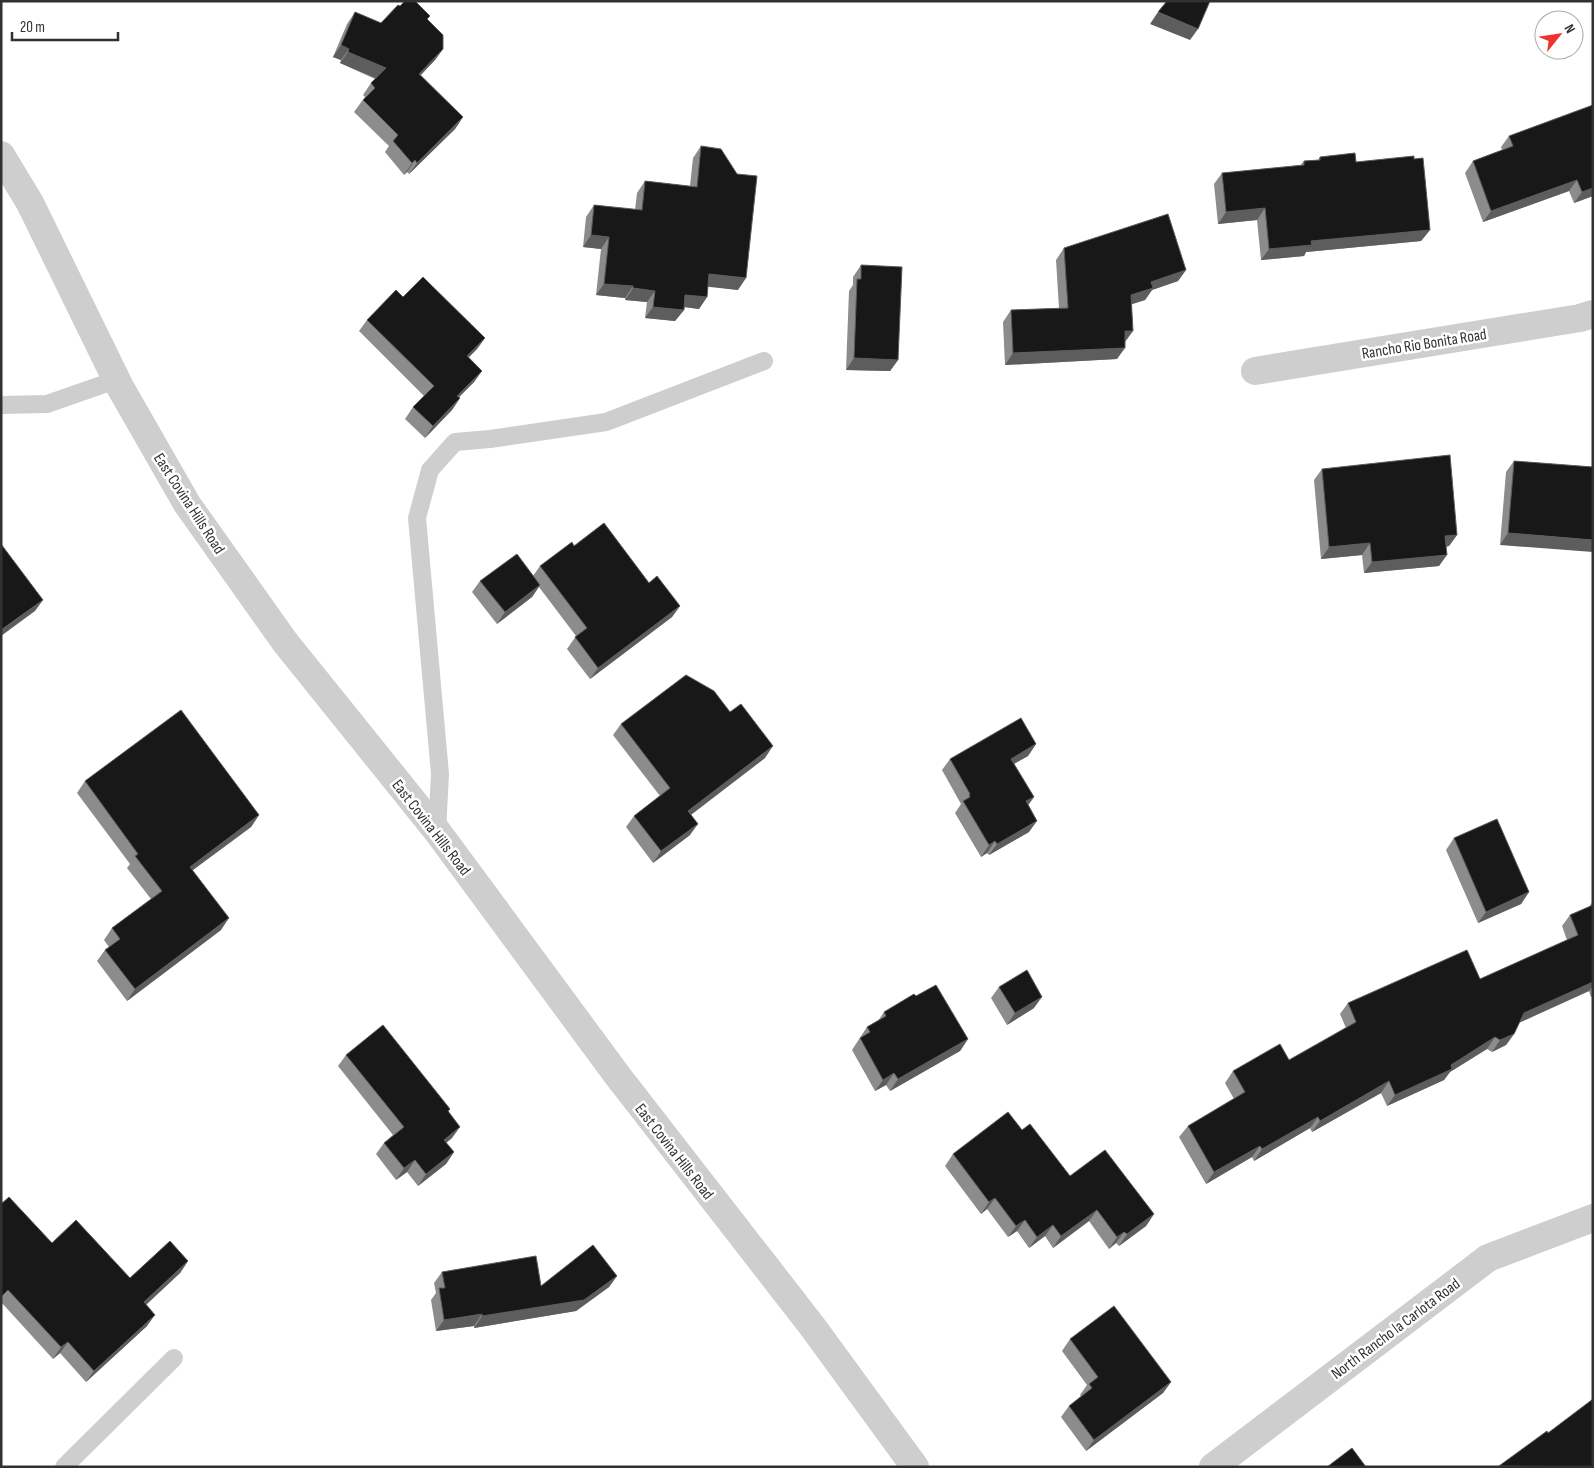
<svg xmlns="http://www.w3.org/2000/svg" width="1594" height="1468" viewBox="0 0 1594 1468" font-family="'Sofia Sans Condensed',sans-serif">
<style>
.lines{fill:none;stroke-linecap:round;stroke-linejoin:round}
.service{stroke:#cecece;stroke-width:18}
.minor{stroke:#cecece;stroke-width:28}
.tertiary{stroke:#cecece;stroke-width:28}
.wall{fill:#8c8c8c}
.shaded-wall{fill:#5d5d5d}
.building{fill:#181818;stroke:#5d5d5d}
.labels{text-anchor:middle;stroke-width:5;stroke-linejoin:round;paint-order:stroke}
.street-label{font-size:16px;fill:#313131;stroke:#fff}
</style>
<rect width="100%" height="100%" fill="#fff"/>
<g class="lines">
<g class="service">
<path d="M 1,405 L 47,404 L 116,380"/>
<path d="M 437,831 L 440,774 L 417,518 L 430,470 L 455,442 L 490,439 L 606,422 L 764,361"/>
<path d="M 64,1467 L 174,1358"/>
</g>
<g class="minor">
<path d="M 1255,371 L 1580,318 L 1593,314"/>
<path d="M 1213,1467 L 1488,1258 L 1593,1218"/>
</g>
<path class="tertiary" d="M 1,155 L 30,203 L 120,387 L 187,504 L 285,642 L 437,831 L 617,1075 L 812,1326 L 915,1467"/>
</g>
<g class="wall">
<path d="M 400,6 L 428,20 L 443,49 L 435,60 L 421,75 L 463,117 L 455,129 L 409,174 L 407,172 L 404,175 L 385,152 L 389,146 L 354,112 L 365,97 L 363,95 L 371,83 L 375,79 L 340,63 L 341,60 L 333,57 L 347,24 L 355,12 L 381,23 Z"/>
<path d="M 1593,105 L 1593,196 L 1574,203 L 1569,191 L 1483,222 L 1465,173 L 1473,161 L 1502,150 L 1501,147 L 1509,136 Z"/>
<path d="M 701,146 L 738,290 L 708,286 L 707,297 L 699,309 L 684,307 L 684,310 L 675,321 L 645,318 L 647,302 L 625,300 L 625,298 L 596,295 L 601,249 L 583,247 L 586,217 L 594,205 L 635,210 L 637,193 L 645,181 L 690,186 L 693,158 Z"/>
<path d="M 1320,157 L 1356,162 L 1430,230 L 1421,241 L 1306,252 L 1304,256 L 1261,260 L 1257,220 L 1218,224 L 1214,184 L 1222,173 L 1300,166 L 1304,161 L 1318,160 Z"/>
<path d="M 1064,248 L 1186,270 L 1178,281 L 1152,290 L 1145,300 L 1132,304 L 1125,342 L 1117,359 L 1005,365 L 1003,322 L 1011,310 L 1059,308 L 1056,260 Z"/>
<path d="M 861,265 L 898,360 L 890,371 L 846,370 L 849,291 L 853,285 L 853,277 Z"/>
<path d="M 403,297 L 485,338 L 477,349 L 469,357 L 482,371 L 474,382 L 459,397 L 460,398 L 452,410 L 425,438 L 405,419 L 413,407 L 424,396 L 359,331 L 367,320 Z"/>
<path d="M 1514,461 L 1593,467 L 1500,545 L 1506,472 Z"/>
<path d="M 1322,469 L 1457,535 L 1449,546 L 1446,547 L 1439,566 L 1364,573 L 1362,555 L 1321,559 L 1314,480 Z"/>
<path d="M 574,546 L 649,583 L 680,606 L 672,617 L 590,679 L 567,649 L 576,636 L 539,587 L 532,597 L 497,624 L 472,592 L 480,581 L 533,576 L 540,566 Z"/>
<path d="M 621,724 L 765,758 L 691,815 L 690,835 L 653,863 L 626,827 L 634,816 L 660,796 L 613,735 Z"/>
<path d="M 1036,744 L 1028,756 L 1014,764 L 1034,797 L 1028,805 L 1029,832 L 989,855 L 987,853 L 981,857 L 955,813 L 961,804 L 942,770 L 950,759 Z"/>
<path d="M 85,781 L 259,815 L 251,827 L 193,870 L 221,930 L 127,1001 L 97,961 L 105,950 L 109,947 L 104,940 L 112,928 L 151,899 L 127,868 L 130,864 L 77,793 Z"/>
<path d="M 1454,838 L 1529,892 L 1521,904 L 1478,923 L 1446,850 Z"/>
<path d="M 1593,901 L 1593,996 L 1591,997 L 1589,991 L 1519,1023 L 1514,1034 L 1506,1045 L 1492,1052 L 1487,1049 L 1450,1072 L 1444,1080 L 1387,1106 L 1381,1093 L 1312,1132 L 1310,1128 L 1254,1161 L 1252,1157 L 1206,1184 L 1179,1137 L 1188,1126 L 1234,1099 L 1225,1083 L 1233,1071 L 1289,1060 L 1346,1028 L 1340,1014 L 1348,1003 L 1480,979 L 1567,940 L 1562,926 L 1570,915 L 1589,907 Z"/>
<path d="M 999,987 L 1034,1008 L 1007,1025 L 991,998 Z"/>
<path d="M 916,996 L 968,1039 L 960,1051 L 890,1091 L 886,1085 L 875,1091 L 852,1050 L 867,1027 L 878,1021 L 884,1012 Z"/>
<path d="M 346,1055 L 450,1109 L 448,1112 L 452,1138 L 446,1143 L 454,1152 L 446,1164 L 418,1186 L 407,1172 L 396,1180 L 376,1154 L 384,1143 L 393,1135 L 338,1066 Z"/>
<path d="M 1022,1130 L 1070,1176 L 1154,1214 L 1146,1226 L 1119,1246 L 1116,1243 L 1109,1249 L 1089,1221 L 1053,1248 L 1045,1236 L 1029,1248 L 1017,1231 L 1008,1237 L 987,1209 L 981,1214 L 945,1166 L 953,1154 Z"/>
<path d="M 1,1204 L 52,1243 L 130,1278 L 188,1261 L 180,1273 L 146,1305 L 147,1326 L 86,1382 L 60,1353 L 53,1359 L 1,1302 Z"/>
<path d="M 442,1272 L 541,1286 L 617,1276 L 609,1287 L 576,1311 L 474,1328 L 474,1326 L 436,1331 L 431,1300 L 436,1293 L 434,1283 Z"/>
<path d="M 1070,1339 L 1171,1382 L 1163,1393 L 1086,1451 L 1061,1417 L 1069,1406 L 1081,1396 L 1080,1395 L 1087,1385 L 1062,1351 Z"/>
</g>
<g class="shaded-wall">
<path d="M 1158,12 L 1198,29 L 1190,40 L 1150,24 Z"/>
<path d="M 341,45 L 349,49 L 341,60 L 333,57 Z"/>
<path d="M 443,49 L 435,60 L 411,85 L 419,74 Z"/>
<path d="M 348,52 L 386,68 L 378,79 L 340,63 Z"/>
<path d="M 463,117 L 455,129 L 409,174 L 417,163 Z"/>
<path d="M 415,160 L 407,172 L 404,175 L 412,163 Z"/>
<path d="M 1577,180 L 1569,191 L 1483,222 L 1491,211 Z"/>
<path d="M 1593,188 L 1593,196 L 1574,203 L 1582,192 Z"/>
<path d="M 1265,208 L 1257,220 L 1218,224 L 1226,212 Z"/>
<path d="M 1430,230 L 1421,241 L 1306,252 L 1304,256 L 1261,260 L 1269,249 L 1311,241 Z"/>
<path d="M 591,235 L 609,237 L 601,249 L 583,247 Z"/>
<path d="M 1186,270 L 1178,281 L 1152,290 L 1145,300 L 1123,307 L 1131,295 L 1151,282 Z"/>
<path d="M 709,274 L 746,278 L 738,290 L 701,286 Z"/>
<path d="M 604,284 L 633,286 L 625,298 L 596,295 Z"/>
<path d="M 633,288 L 655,291 L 647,302 L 625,300 Z"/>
<path d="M 685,295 L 707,297 L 699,309 L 677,306 Z"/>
<path d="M 653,307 L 684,310 L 675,321 L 645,318 Z"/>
<path d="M 1125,331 L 1133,331 L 1125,342 Z"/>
<path d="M 485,338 L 477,349 L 459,367 L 467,356 Z"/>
<path d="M 1125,348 L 1117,359 L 1005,365 L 1013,353 Z"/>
<path d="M 854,358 L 898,360 L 890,371 L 846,370 Z"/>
<path d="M 482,371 L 474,382 L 449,407 L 457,396 Z"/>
<path d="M 460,398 L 452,410 L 425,438 L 433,426 Z"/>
<path d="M 1508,533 L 1593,540 L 1593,552 L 1500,545 Z"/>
<path d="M 1457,535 L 1449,546 L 1437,548 L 1445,536 Z"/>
<path d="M 1370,543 L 1362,555 L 1321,559 L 1329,547 Z"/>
<path d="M 1447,555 L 1439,566 L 1364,573 L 1372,562 Z"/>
<path d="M 540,585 L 532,597 L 497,624 L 505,612 Z"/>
<path d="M 43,600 L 35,611 L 1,636 L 1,630 Z"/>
<path d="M 680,606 L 672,617 L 590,679 L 598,668 Z"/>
<path d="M 1036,744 L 1028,756 L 1003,770 L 1011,759 Z"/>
<path d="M 773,746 L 765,758 L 680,823 L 688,811 Z"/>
<path d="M 1034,797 L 1026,808 L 1026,801 Z"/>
<path d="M 259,815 L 251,827 L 182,878 L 190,867 Z"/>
<path d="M 1037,821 L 1029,832 L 989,855 L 997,844 Z"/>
<path d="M 698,824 L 690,835 L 653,863 L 661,851 Z"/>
<path d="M 995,841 L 987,853 L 981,857 L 989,845 Z"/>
<path d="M 1529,892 L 1521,904 L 1478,923 L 1486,912 Z"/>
<path d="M 229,918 L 221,930 L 127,1001 L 135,989 Z"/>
<path d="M 1593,982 L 1593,986 L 1589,991 L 1516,1024 L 1524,1013 Z"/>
<path d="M 1042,997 L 1034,1008 L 1007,1025 L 1015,1013 Z"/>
<path d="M 1514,1034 L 1506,1045 L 1492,1052 L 1500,1040 Z"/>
<path d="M 1495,1037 L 1487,1049 L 1450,1072 L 1444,1080 L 1387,1106 L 1395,1095 L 1451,1065 Z"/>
<path d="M 968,1039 L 960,1051 L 890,1091 L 898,1079 Z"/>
<path d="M 894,1073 L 886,1085 L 875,1091 L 883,1080 Z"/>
<path d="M 1389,1081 L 1381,1093 L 1312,1132 L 1320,1121 Z"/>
<path d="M 1318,1117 L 1310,1128 L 1254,1161 L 1262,1149 Z"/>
<path d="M 460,1127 L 452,1138 L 436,1151 L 444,1140 Z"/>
<path d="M 1260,1146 L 1252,1157 L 1206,1184 L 1214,1172 Z"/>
<path d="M 454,1152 L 446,1164 L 418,1186 L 426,1174 Z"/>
<path d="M 415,1160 L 407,1172 L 396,1180 L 404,1168 Z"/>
<path d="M 995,1198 L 987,1209 L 981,1214 L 989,1202 Z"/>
<path d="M 1097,1210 L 1089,1221 L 1053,1248 L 1061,1236 Z"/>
<path d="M 1154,1214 L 1146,1226 L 1119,1246 L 1127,1234 Z"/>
<path d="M 1025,1220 L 1017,1231 L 1008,1237 L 1016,1226 Z"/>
<path d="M 1053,1225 L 1045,1236 L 1029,1248 L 1037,1237 Z"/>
<path d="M 1124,1232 L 1116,1243 L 1109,1249 L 1117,1237 Z"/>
<path d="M 188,1261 L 180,1273 L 136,1314 L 144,1302 Z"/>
<path d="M 617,1276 L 609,1287 L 576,1311 L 474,1328 L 482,1316 Z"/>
<path d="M 482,1314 L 474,1326 L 436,1331 L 444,1320 Z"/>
<path d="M 155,1315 L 147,1326 L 86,1382 L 94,1371 Z"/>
<path d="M 68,1342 L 60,1353 L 53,1359 L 61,1347 Z"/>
<path d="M 1171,1382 L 1163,1393 L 1086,1451 L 1094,1440 Z"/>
</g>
<g class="building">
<path d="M 405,1 L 415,1 L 430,16 L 427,19 L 443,35 L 443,49 L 419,74 L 463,117 L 417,163 L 415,160 L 412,163 L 393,141 L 398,135 L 363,100 L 375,88 L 371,83 L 386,68 L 348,52 L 349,49 L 341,45 L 355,12 L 381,23 L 398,5 L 400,6 Z"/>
<path d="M 1167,1 L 1210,1 L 1198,29 L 1158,12 Z"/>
<path d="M 1593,105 L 1593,188 L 1582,192 L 1577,180 L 1491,211 L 1473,161 L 1513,146 L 1509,136 Z"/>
<path d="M 701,146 L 721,149 L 737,174 L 757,176 L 746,278 L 709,274 L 707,297 L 685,295 L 684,310 L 653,307 L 655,291 L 633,288 L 633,286 L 604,284 L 609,237 L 591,235 L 594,205 L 642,210 L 645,181 L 697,187 Z"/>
<path d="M 1355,153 L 1356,162 L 1414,156 L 1414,159 L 1423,158 L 1430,230 L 1311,241 L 1312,245 L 1269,249 L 1265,208 L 1226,212 L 1222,173 L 1304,165 L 1304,161 L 1320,160 L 1320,157 Z"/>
<path d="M 1168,214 L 1186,270 L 1151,282 L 1153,288 L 1131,295 L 1133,331 L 1125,331 L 1125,348 L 1013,353 L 1011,310 L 1068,308 L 1064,248 Z"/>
<path d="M 861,265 L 902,267 L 898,360 L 854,358 L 857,279 L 861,279 Z"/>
<path d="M 423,277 L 485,338 L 467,356 L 482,371 L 457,396 L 460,398 L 433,426 L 413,407 L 434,386 L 367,320 L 396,290 L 403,297 Z"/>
<path d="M 1450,455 L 1457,535 L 1445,536 L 1447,555 L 1372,562 L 1370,543 L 1329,547 L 1322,469 Z"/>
<path d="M 1514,461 L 1593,467 L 1593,540 L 1508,533 Z"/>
<path d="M 604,523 L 649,583 L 657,576 L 680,606 L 598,668 L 575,637 L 587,628 L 540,566 L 572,542 L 574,546 Z"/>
<path d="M 1,544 L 43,600 L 1,630 Z"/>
<path d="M 517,554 L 540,585 L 505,612 L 480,581 Z"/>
<path d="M 686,675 L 714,691 L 730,712 L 741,704 L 773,746 L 688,811 L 698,824 L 661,851 L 634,816 L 670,788 L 621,724 Z"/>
<path d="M 181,710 L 259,815 L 190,867 L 229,918 L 135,989 L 105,950 L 120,939 L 112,928 L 162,891 L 135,856 L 138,854 L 85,781 Z"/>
<path d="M 1021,718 L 1036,744 L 1011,759 L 1034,797 L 1026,801 L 1037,821 L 997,844 L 995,841 L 989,845 L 963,801 L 970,797 L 969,795 L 970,794 L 950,759 Z"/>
<path d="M 1497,819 L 1529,892 L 1486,912 L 1454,838 Z"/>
<path d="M 1593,905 L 1593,982 L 1524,1013 L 1514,1034 L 1500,1040 L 1495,1037 L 1451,1065 L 1452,1069 L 1395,1095 L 1389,1081 L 1320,1121 L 1318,1117 L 1262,1149 L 1260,1146 L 1214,1172 L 1188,1126 L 1245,1092 L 1233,1071 L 1280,1044 L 1289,1060 L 1356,1022 L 1348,1003 L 1467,950 L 1480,979 L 1578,935 L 1570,915 Z"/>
<path d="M 1027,970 L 1042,997 L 1015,1013 L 999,987 Z"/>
<path d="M 936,985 L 968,1039 L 898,1079 L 894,1073 L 883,1080 L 860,1038 L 870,1032 L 867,1027 L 886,1016 L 884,1012 L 914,994 L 916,996 Z"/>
<path d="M 383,1025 L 450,1109 L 448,1111 L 460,1127 L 444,1140 L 454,1152 L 426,1174 L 415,1160 L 404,1168 L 384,1143 L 404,1127 L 346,1055 Z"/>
<path d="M 1008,1112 L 1022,1130 L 1030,1124 L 1070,1176 L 1105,1150 L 1154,1214 L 1127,1234 L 1124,1232 L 1117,1237 L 1097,1210 L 1061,1236 L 1053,1225 L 1037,1237 L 1025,1220 L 1016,1226 L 995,1198 L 989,1202 L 953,1154 Z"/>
<path d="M 9,1197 L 52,1243 L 76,1220 L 130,1278 L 170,1241 L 188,1261 L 144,1302 L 155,1315 L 94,1371 L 68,1342 L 61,1347 L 8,1290 L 2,1296 L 1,1296 L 1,1204 Z"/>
<path d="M 593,1245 L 617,1276 L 584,1300 L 482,1316 L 482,1314 L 444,1320 L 439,1288 L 445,1288 L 442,1272 L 536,1256 L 541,1286 Z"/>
<path d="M 1114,1306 L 1171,1382 L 1094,1440 L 1069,1406 L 1092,1388 L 1089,1384 L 1098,1377 L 1070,1339 Z"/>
<path d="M 1593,1399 L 1593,1467 L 1499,1466 L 1547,1431 L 1548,1433 Z"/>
<path d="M 1352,1448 L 1366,1467 L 1327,1467 Z"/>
</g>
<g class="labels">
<g class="street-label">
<text transform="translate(1424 343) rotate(-9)" y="6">Rancho Rio Bonita Road</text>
<text transform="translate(190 503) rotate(57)" y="6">East Covina Hills Road</text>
<text transform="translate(432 827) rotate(52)" y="6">East Covina Hills Road</text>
<text transform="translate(675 1151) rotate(52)" y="6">East Covina Hills Road</text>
<text transform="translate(1395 1328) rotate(-37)" y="6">North Rancho la Carlota Road</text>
</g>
</g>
<rect width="1594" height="1468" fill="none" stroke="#313131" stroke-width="5"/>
<g transform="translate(1559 35) rotate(60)"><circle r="24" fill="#ffffff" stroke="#adadad"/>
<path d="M0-4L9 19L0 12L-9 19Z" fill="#ed332e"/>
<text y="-8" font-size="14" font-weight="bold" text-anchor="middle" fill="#313131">N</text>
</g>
<path d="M12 32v8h106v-8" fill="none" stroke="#313131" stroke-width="2.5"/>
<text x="20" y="32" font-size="15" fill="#313131" stroke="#ffffff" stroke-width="4" paint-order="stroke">20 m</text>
</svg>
